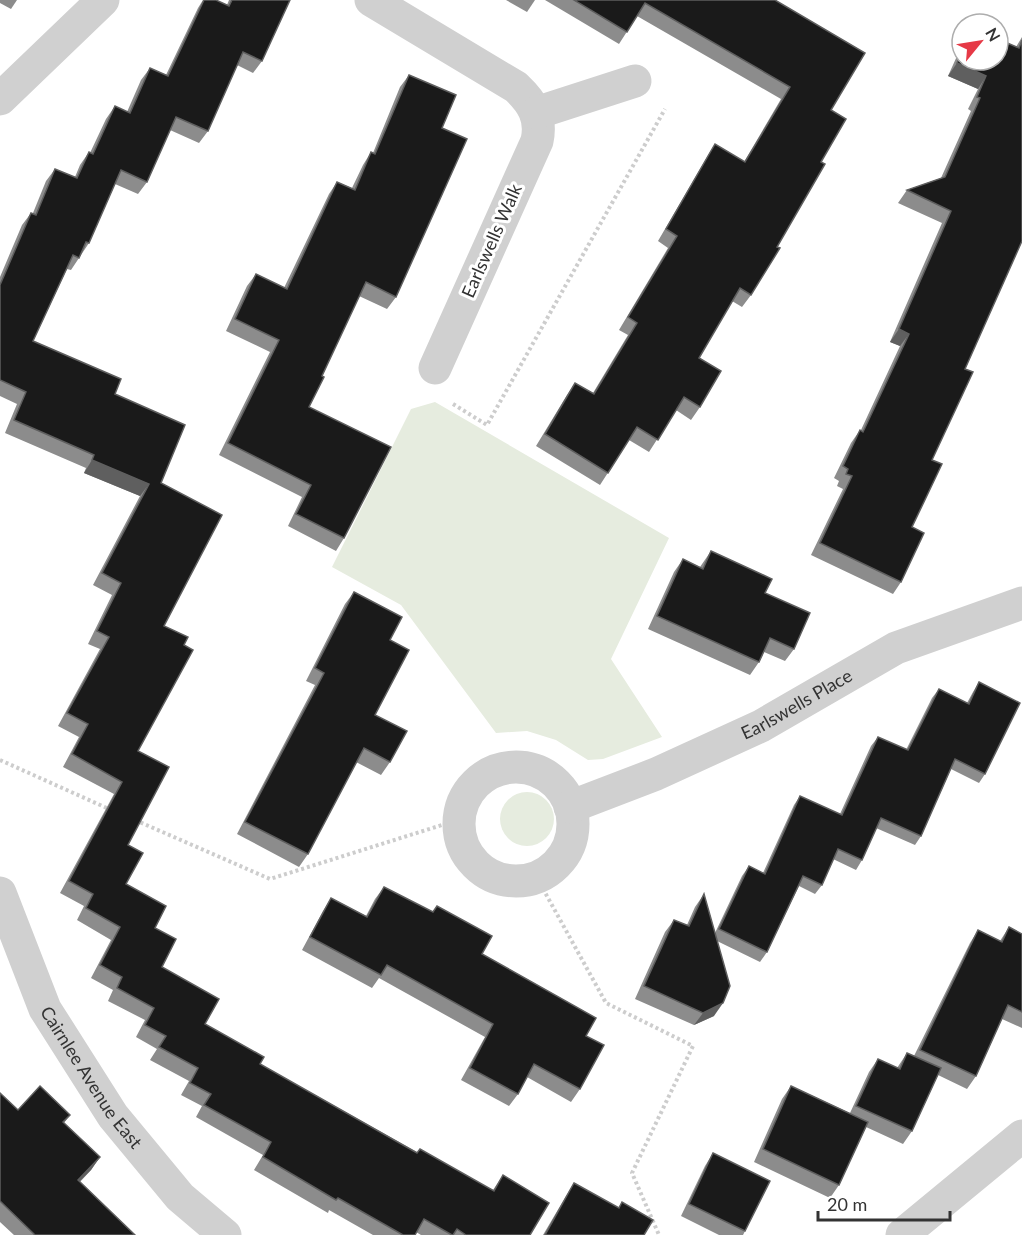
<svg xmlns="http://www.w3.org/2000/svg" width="1022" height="1235" viewBox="0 0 1022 1235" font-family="Lato,sans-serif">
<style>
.green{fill:#e6ecdf}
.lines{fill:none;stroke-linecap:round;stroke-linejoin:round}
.path{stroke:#cdcdcd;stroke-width:4;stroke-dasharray:3 3;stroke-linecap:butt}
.street{stroke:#d0d0d0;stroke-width:33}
.wall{fill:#8c8c8c}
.shaded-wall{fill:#5f5f5f}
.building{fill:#1a1a1a;stroke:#5f5f5f;stroke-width:1.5}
.labels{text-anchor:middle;stroke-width:6;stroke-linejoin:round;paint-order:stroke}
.street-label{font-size:18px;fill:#333;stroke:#fff}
</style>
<rect width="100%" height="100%" fill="#fff"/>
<g class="green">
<path d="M 435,402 L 669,538 L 611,659 L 662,737 L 603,759 L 588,760 L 556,740 L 527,731 L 496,733 L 401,605 L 332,567 L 411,409 Z"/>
<circle cx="527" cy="819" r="27"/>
</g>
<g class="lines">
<g class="path">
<path d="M 453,404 L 487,425 L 665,109"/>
<path d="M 0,760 L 109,809"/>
<path d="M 135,820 L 270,879 L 458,820"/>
<path d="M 537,878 L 606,1003 L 693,1046 L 632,1173 L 659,1235"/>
</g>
<g class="street">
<path d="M 371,0 L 516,87 C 533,103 542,118 537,141 L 435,368"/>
<path d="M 0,99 L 103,0"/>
<path d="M 536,113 L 635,81"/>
<circle cx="516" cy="824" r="57"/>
<path id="s1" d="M 570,807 L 656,774 L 761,726 L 896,648 L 1022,603"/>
<path id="s2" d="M 0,893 L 45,1009 L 113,1116 L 180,1197 L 225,1235"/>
<path d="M 902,1235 L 1022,1136"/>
</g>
</g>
<g class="wall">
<path d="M 0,0 L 17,0 L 11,9 L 0,3 Z"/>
<path d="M 203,0 L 216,0 L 227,5 L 229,0 L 290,0 L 262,61 L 253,73 L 237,65 L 208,131 L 199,143 L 170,130 L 147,182 L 138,194 L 115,184 L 89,243 L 71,270 L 67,269 L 33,341 L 115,394 L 161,483 L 164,626 L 138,751 L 128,845 L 126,884 L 155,928 L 162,967 L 205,1024 L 260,1064 L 417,1152 L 493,1190 L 503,1175 L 530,1235 L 421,1235 L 416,1232 L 415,1235 L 373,1235 L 329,1210 L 328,1213 L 254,1170 L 263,1155 L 196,1117 L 202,1106 L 181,1095 L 189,1081 L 150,1060 L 157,1049 L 136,1037 L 145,1020 L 108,1001 L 113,990 L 91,978 L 111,940 L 77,920 L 84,906 L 60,893 L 114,794 L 63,767 L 79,737 L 58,726 L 100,649 L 88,644 L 112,595 L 93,585 L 140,496 L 84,473 L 86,468 L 5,433 L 17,404 L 0,396 L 0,277 L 22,225 L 31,213 L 33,213 L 46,181 L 55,169 L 75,177 L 80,165 L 89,152 L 90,153 L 106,119 L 115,106 L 127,112 L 141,80 L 150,68 L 166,75 L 198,8 Z"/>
<path d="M 506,0 L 535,0 L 527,12 Z"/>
<path d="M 545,0 L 775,0 L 831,110 L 821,162 L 751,295 L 742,307 L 732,301 L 699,358 L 700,407 L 691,420 L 676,410 L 649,452 L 629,440 L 600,485 L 536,446 L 567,395 L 575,383 L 593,393 L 628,335 L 619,330 L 668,248 L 658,241 L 707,157 L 715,144 L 744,162 L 781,99 L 637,16 L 619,44 Z"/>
<path d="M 1022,37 L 1022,241 L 965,369 L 932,460 L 912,527 L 901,582 L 893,594 L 811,555 L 843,489 L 837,486 L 839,481 L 834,478 L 851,443 L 860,430 L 861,430 L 900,346 L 890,342 L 942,223 L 898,203 L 907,190 L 941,178 L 971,111 L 968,109 L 978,89 L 948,76 L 962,45 L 962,60 L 1016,47 Z"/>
<path d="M 409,75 L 442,128 L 396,297 L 387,309 L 359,296 L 322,376 L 309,407 L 344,538 L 336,551 L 288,526 L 302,497 L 219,455 L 270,352 L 226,331 L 247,286 L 256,274 L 284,288 L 329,194 L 337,182 L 352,188 L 363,165 L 371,152 L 373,153 L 400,87 Z"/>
<path d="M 711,551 L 765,593 L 794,649 L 785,661 L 764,652 L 759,662 L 750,675 L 648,629 L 674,572 L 683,559 L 700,567 Z"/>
<path d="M 354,592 L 390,640 L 375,715 L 390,762 L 381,775 L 356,762 L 308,854 L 299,867 L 237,834 L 315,685 L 306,681 L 345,604 Z"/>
<path d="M 979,682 L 985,774 L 979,783 L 951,769 L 921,836 L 915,845 L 876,828 L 862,860 L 856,870 L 833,859 L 822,885 L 815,894 L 799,886 L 767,952 L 760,962 L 717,941 L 714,1016 L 694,1025 L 635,999 L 665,932 L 674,920 L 687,925 L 695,907 L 704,894 L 715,933 L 742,876 L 749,866 L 763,873 L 794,805 L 800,796 L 840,814 L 871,746 L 878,737 L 906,750 L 932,698 L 939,689 L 967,703 L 973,692 Z"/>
<path d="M 384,887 L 432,912 L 437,906 L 482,954 L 586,1036 L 580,1089 L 571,1102 L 527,1077 L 518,1094 L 509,1106 L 461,1080 L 485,1037 L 379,978 L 372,988 L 302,950 L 323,911 L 331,898 L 366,916 L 375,899 Z"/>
<path d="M 1009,927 L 1022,934 L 1022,1028 L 1002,1019 L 976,1076 L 967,1089 L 938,1075 L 912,1131 L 903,1144 L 866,1127 L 839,1185 L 830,1198 L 754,1162 L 782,1099 L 791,1086 L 850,1113 L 869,1072 L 878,1059 L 897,1068 L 907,1053 L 914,1056 L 970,943 L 978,930 L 1000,941 Z"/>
<path d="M 0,1093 L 18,1110 L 70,1115 L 64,1123 L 100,1157 L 91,1170 L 80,1182 L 135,1235 L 14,1235 L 0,1222 Z"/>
<path d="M 713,1153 L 745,1231 L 743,1235 L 719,1235 L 681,1216 L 705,1166 Z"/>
<path d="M 574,1183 L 618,1208 L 622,1202 L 644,1235 L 543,1235 L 566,1196 Z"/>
</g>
<g class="shaded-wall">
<path d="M 957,63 L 986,76 L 978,89 L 948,76 Z"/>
<path d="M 899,329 L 909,334 L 900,346 L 890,342 Z"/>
<path d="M 92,460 L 149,484 L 140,496 L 84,473 Z"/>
<path d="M 723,1003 L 714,1016 L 694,1025 L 703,1013 Z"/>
<path d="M 100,1157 L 91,1170 L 69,1192 L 78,1180 Z"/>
</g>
<g class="building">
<path d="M 204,0 L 216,0 L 229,6 L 232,0 L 290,0 L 262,61 L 243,52 L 208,131 L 176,117 L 147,182 L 121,170 L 89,243 L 86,242 L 79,258 L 73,255 L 33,341 L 121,379 L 115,394 L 185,425 L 161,483 L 222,515 L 164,626 L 188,637 L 184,645 L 193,650 L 138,751 L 169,767 L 128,845 L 143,853 L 126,884 L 166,906 L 155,928 L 176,939 L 162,967 L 219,999 L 205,1024 L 264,1057 L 260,1064 L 417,1153 L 420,1149 L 494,1191 L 503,1175 L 549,1203 L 530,1235 L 466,1235 L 457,1229 L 453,1235 L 452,1235 L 424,1219 L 415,1235 L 403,1235 L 338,1198 L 336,1200 L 263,1157 L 271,1142 L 204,1105 L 211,1094 L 190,1083 L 198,1068 L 159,1047 L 166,1036 L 145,1025 L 154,1008 L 117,988 L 122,977 L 100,965 L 120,927 L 86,908 L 93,894 L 69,881 L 122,782 L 72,754 L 88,724 L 67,713 L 109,637 L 97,631 L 121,583 L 102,573 L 149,484 L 92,460 L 94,455 L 14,420 L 26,392 L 0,380 L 0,285 L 31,213 L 36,215 L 55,169 L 77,178 L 89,152 L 93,154 L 115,106 L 130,113 L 150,68 L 168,76 Z"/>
<path d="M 574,0 L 775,0 L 865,53 L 831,110 L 846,119 L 821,162 L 825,164 L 777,247 L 780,248 L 751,295 L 740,288 L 699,358 L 721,371 L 700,407 L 684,397 L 658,440 L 637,427 L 608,473 L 545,434 L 575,383 L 594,394 L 637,323 L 628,317 L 677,236 L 666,229 L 715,144 L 745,162 L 790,87 L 645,3 L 627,32 Z"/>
<path d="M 998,39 L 1019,48 L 1022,40 L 1022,241 L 965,369 L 973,372 L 932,460 L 942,464 L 912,527 L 924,533 L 901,582 L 820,543 L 852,476 L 846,474 L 848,469 L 843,466 L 860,430 L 863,432 L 909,334 L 899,329 L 951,211 L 907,190 L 945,177 L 980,98 L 977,97 L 986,76 L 957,63 L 962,52 L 962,60 L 998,60 Z"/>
<path d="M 409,75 L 456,95 L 442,128 L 467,139 L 396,297 L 366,282 L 322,376 L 324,377 L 309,407 L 391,447 L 344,538 L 296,514 L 311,485 L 228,443 L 279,340 L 235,319 L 256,274 L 287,289 L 337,182 L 355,190 L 371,152 L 375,154 Z"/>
<path d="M 711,551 L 772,579 L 765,593 L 810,613 L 794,649 L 770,638 L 759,662 L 657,616 L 683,559 L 703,569 Z"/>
<path d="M 354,592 L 402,617 L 390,640 L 409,650 L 375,715 L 407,731 L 390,762 L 364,748 L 308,854 L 245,822 L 324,673 L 315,668 Z"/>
<path d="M 979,682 L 1020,703 L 985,774 L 955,759 L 921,836 L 881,818 L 862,860 L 838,849 L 822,885 L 803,876 L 767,952 L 719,929 L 749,866 L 765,874 L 800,796 L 842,815 L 878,737 L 908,750 L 939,689 L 969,704 Z"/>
<path d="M 384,887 L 433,912 L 437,906 L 492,936 L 482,954 L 596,1018 L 586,1036 L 604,1045 L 580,1089 L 534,1064 L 518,1094 L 470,1068 L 493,1024 L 387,965 L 381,975 L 310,937 L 331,898 L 367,917 Z"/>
<path d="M 704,894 L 730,986 L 723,1003 L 703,1013 L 644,986 L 674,920 L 689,926 Z"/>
<path d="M 1009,927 L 1022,934 L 1022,1012 L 1008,1005 L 976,1076 L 920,1050 L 978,930 L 1002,942 Z"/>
<path d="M 907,1053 L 941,1068 L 912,1131 L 856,1106 L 878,1059 L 900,1069 Z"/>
<path d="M 40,1086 L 70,1115 L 63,1122 L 100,1157 L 78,1180 L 135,1235 L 35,1235 L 0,1201 L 0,1093 L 18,1110 Z"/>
<path d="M 791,1086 L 868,1122 L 839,1185 L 763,1149 Z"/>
<path d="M 713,1153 L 770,1181 L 745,1231 L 689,1204 Z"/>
<path d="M 574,1183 L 619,1208 L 622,1202 L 653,1220 L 644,1235 L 545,1235 Z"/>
</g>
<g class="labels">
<g class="street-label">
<text transform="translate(492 241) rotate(-66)" y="6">Earlswells Walk</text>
<text dy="6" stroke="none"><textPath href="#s1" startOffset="249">Earlswells Place</textPath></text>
<text dy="6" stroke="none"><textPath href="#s2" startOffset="207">Cairnlee Avenue East</textPath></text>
</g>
</g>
<g transform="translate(980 42) rotate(60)"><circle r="28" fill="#ffffff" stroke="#adadad" stroke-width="1.5"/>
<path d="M0-4.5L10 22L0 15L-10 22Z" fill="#e63946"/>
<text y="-9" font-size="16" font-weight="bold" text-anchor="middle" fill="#333333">N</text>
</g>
<path d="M818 1211v9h132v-9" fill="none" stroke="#333333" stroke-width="3"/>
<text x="827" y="1211" font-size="18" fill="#333333" stroke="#ffffff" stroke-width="4.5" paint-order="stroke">20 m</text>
</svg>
